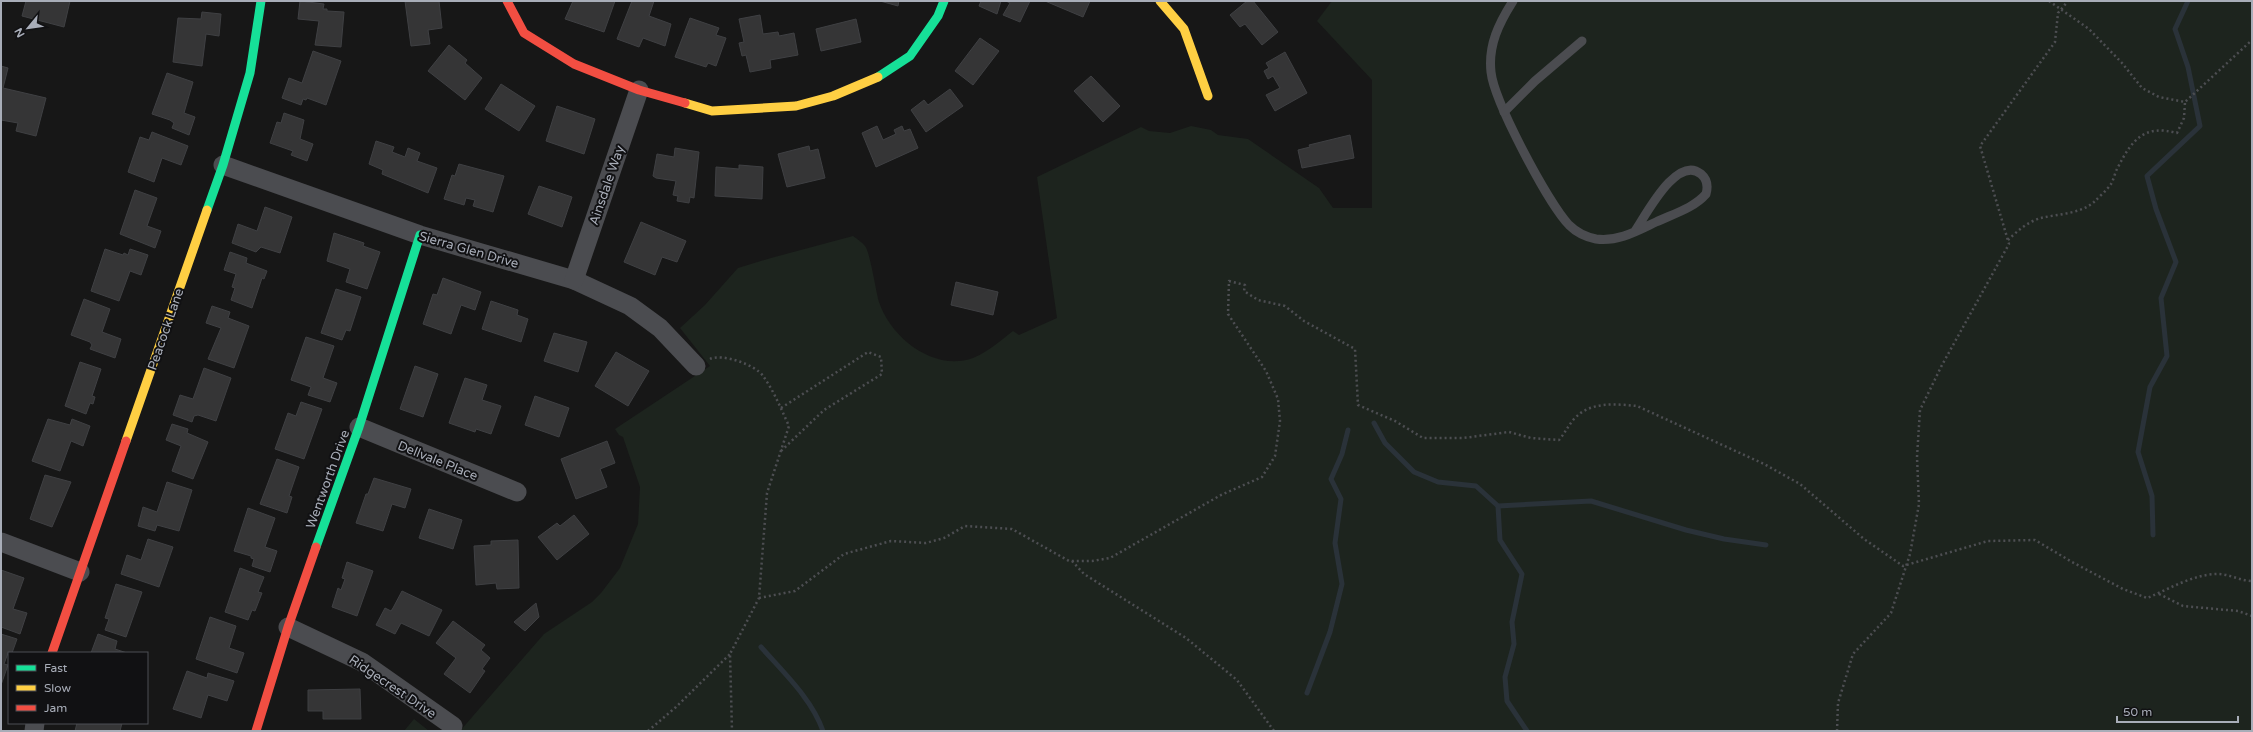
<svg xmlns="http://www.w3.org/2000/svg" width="2253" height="732" viewBox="0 0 2253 732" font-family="'Varela Round',sans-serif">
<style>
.green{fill:#1d241e}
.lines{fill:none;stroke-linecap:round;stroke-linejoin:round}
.stream{stroke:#2a3239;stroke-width:5}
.building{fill:#353536;stroke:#3f4043}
.path{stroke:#4d4e52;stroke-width:2.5;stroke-dasharray:2 3;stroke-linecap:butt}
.lane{stroke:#4b4c50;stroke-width:9}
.street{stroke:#4b4c50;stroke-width:19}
.fast{stroke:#16e098;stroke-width:9}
.slow{stroke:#ffcf43;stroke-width:9}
.jam{stroke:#f24e42;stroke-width:9}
.labels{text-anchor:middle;stroke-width:4;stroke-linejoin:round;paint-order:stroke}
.street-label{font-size:13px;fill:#a8adb8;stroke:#111113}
</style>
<rect width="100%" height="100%" fill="#171717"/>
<g class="green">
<path d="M 1332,1 L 2252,1 L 2252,731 L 460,731 L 544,634 L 592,602 L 601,593 L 620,568 L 638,524 L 640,487 L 623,437 L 619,435 L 615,429 L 710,366 L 680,328 L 705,305 L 738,268 L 771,258 L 853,236 C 857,239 862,242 865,246 C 870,252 876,292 879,302 C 891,338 934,372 973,358 C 988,352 1001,340 1013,331 L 1019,335 L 1057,318 L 1037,177 L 1141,127 L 1149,131 L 1170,133 L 1191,126 L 1211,130 L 1218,135 L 1248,139 L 1319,188 L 1333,208 L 1372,208 L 1372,80 L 1317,21 Z"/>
<path d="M 414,719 L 429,731 L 404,731 Z"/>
</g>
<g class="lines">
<g class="stream">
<path d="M 1374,423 L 1385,443 L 1414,472 L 1438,482 L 1476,486 L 1498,506 L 1591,501 L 1686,530 L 1724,539 L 1766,545"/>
<path d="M 1498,506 L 1500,540 L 1522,574 L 1512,622 L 1514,644 L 1505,677 L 1507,701 L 1527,731"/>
<path d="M 2153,535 L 2152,496 L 2138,452 L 2150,387 L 2167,356 L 2161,298 L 2176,262 L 2156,209 L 2147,176 L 2200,126 L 2188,67 L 2175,29 L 2188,1"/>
<path d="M 761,647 C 783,672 812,699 823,731"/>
<path d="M 1307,693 L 1330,632 L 1342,584 L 1335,543 L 1341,499 L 1331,479 L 1342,454 L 1348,430"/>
</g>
</g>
<g class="building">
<path d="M 26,1 L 70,1 L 64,27 L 22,16 Z"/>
<path d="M 300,1 L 324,4 L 323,9 L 327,9 L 327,11 L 344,12 L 341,47 L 315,45 L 319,21 L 298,19 Z"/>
<path d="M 405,1 L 439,1 L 442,28 L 428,30 L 430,44 L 411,46 Z"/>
<path d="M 573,1 L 615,1 L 604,32 L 565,19 Z"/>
<path d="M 632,1 L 654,1 L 649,16 L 671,24 L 665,46 L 643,38 L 639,47 L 617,39 Z"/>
<path d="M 880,1 L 899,1 L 898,6 Z"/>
<path d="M 981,1 L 1001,1 L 997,14 L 979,6 Z"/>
<path d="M 1006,1 L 1030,1 L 1020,22 L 1003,15 L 1010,3 Z"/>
<path d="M 1045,1 L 1090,1 L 1083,17 Z"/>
<path d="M 1247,1 L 1253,1 L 1278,32 L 1262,45 L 1245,24 L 1240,27 L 1230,15 Z"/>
<path d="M 202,12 L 221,14 L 219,36 L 206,34 L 202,66 L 173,62 L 178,18 L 201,19 Z"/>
<path d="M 760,15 L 763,34 L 778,32 L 779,36 L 794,33 L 798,55 L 770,60 L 771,68 L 750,72 L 746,55 L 742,56 L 739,43 L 744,42 L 739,19 Z"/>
<path d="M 690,18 L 719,28 L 716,35 L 726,38 L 716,66 L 708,63 L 706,67 L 675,57 Z"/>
<path d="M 856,19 L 861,42 L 821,51 L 816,29 Z"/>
<path d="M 980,38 L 999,51 L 973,85 L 955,71 Z"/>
<path d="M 449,45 L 467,60 L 465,63 L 482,78 L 465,100 L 428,71 Z"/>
<path d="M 313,51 L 341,61 L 326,105 L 307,98 L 306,100 L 303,99 L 301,105 L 282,98 L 289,78 L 302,83 Z"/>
<path d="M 1285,52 L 1307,93 L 1275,111 L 1266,95 L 1280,88 L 1273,76 L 1268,79 L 1264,71 L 1269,68 L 1266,63 Z"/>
<path d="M 1,66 L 8,68 L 3,88 L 46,98 L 36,136 L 16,131 L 18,123 L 1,120 Z"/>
<path d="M 167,73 L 193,82 L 184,113 L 195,117 L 189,135 L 172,128 L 174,123 L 170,120 L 152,114 Z"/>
<path d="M 1091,76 L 1120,106 L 1103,122 L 1074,91 Z"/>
<path d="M 501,84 L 535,106 L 519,131 L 485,109 Z"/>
<path d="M 950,89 L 963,106 L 926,132 L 911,110 L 924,100 L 928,105 Z"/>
<path d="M 557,106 L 595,119 L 584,154 L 546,141 Z"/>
<path d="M 284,113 L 304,120 L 300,139 L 313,144 L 307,161 L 291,155 L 293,151 L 270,143 L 277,122 L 281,123 Z"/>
<path d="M 877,126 L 883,140 L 896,134 L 894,130 L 902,126 L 904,131 L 910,129 L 918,148 L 876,167 L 862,133 Z"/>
<path d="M 152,132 L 188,146 L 181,165 L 162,158 L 154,182 L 128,172 L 140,137 L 149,140 Z"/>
<path d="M 1350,135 L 1354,158 L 1302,168 L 1298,150 L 1310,147 L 1309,145 Z"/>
<path d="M 376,141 L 394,147 L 392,152 L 405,157 L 408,148 L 420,153 L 417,161 L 437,168 L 428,193 L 382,174 L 383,170 L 369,164 Z"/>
<path d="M 809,146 L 810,151 L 818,149 L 825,178 L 787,187 L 778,154 Z"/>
<path d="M 675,148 L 699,152 L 694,198 L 690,197 L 689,203 L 677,201 L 678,196 L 673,195 L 676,181 L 656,178 L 653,176 L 657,154 L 674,157 Z"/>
<path d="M 459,164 L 504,176 L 493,212 L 473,206 L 475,200 L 466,198 L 464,205 L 444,199 L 452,175 L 455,176 Z"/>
<path d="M 739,165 L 763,167 L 762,199 L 715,196 L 716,167 L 739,169 Z"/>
<path d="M 539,186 L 572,197 L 562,227 L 528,214 Z"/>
<path d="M 135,190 L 157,198 L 147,226 L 161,231 L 155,248 L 120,234 Z"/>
<path d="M 265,207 L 292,217 L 280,253 L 261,247 L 256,252 L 232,243 L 238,224 L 257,231 Z"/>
<path d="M 641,222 L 686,241 L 677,262 L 662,257 L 655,275 L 624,262 Z"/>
<path d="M 334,233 L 364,243 L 363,246 L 380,252 L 367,289 L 346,282 L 350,269 L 327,261 Z"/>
<path d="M 105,249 L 123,255 L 124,253 L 128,255 L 130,249 L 148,255 L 141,275 L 130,271 L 119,301 L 91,291 Z"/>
<path d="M 230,252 L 247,258 L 246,263 L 267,271 L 264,279 L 262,278 L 252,308 L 231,300 L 235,288 L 232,287 L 236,274 L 224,270 Z"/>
<path d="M 443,278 L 481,292 L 475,310 L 461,305 L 451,334 L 423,324 L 433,294 L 437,295 Z"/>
<path d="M 956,282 L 998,292 L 993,315 L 951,305 Z"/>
<path d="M 336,289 L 361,297 L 350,331 L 346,330 L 342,340 L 321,333 Z"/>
<path d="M 84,299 L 110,309 L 102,332 L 121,339 L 115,358 L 90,349 L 92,345 L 90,342 L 71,335 Z"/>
<path d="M 491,301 L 518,310 L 517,315 L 528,319 L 521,342 L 482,329 Z"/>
<path d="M 212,306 L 230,312 L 228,318 L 249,326 L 234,368 L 208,359 L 221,328 L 206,323 Z"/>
<path d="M 554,333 L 587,342 L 578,372 L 544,361 Z"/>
<path d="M 306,337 L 334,346 L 323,378 L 337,383 L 330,402 L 308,395 L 311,387 L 291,380 Z"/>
<path d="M 616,352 L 649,371 L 628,406 L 595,386 Z"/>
<path d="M 80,362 L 101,369 L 92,396 L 95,397 L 93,404 L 90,403 L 86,414 L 65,406 Z"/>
<path d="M 415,366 L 438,374 L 423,417 L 400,409 Z"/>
<path d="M 204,368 L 231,378 L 216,421 L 198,415 L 194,416 L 192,422 L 173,415 L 180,395 L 193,399 Z"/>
<path d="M 465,378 L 487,385 L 482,400 L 501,406 L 491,434 L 476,429 L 475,432 L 449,423 Z"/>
<path d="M 535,396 L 569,408 L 559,437 L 525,425 Z"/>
<path d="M 301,402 L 322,409 L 304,459 L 275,449 L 288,413 L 296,416 Z"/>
<path d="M 48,419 L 70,425 L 72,419 L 90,426 L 83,446 L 71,441 L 60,471 L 32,461 Z"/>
<path d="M 172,424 L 188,429 L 187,433 L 208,442 L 193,479 L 172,471 L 181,446 L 166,440 Z"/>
<path d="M 607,441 L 615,463 L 600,469 L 607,487 L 576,499 L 561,459 Z"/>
<path d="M 277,459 L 299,467 L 289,496 L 292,497 L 287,513 L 260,504 Z"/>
<path d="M 45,475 L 71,482 L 52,527 L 30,519 Z"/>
<path d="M 374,478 L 411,489 L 405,508 L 392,504 L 383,531 L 356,523 L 366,494 L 368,494 Z"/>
<path d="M 167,482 L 192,490 L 179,531 L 157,525 L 155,531 L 138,526 L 143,507 L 157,512 Z"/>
<path d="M 248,508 L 275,518 L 265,547 L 277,551 L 270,572 L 252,566 L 254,559 L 251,558 L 251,556 L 234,551 Z"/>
<path d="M 429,509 L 462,520 L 453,549 L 419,538 Z"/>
<path d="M 574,515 L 589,534 L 557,560 L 538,537 L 557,523 L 560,526 Z"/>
<path d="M 148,539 L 173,547 L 159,587 L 121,574 L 127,555 L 141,560 Z"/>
<path d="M 518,540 L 519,588 L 497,589 L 496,583 L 476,585 L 474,546 L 491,545 L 491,541 Z"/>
<path d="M 347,562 L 373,571 L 357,616 L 332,607 L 338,588 L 341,590 L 345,579 L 342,578 Z"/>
<path d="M 240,568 L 264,577 L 258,592 L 262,593 L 255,611 L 252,610 L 248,620 L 225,612 Z"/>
<path d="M 1,570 L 24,578 L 13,609 L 27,613 L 20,634 L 1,627 Z"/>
<path d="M 116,584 L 142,592 L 126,637 L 105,630 L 109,619 L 105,618 Z"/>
<path d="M 402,591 L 442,610 L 429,636 L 401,623 L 395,634 L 376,625 L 385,608 L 391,611 L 393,608 Z"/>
<path d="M 536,603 L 539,617 L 525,631 L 514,622 Z"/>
<path d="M 210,617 L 236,626 L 229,648 L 244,653 L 237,673 L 196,659 Z"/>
<path d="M 453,621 L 485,645 L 481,650 L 490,658 L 482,669 L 485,671 L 470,693 L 444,674 L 456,658 L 436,643 Z"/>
<path d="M 1,634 L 17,639 L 12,653 L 8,653 L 4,664 L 8,665 L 1,685 Z"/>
<path d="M 98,634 L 117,641 L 115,649 L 127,653 L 91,653 Z"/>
<path d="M 187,671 L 207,678 L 208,673 L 234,681 L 227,701 L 208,695 L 201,718 L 173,709 Z"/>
<path d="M 360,689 L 361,719 L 323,719 L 323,711 L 308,711 L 308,690 Z"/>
<path d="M 77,723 L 122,723 L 120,731 L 75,731 Z"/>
</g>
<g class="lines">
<g class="path">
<path d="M 2049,1 L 2089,29 L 2122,63 L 2142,88 L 2159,97 L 2185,102 L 2252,40"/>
<path d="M 2008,240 C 2017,231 2029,221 2041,218 C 2058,214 2080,214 2094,202 C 2099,197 2107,190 2111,184 C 2114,179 2115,172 2118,167 C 2132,140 2144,124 2177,133 L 2184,118 L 2185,102"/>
<path d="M 710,359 C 722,353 756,365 763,376 C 774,391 781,409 789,426 L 767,493 L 759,598 L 730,654 L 732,731"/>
<path d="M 781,408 L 868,352 L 881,357 L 882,374 L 824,410 L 781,451"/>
<path d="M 1072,561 L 1084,574 L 1186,638 L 1237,680 L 1274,731"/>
<path d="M 2159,594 L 2183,606 L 2238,611 L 2252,616"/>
<path d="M 759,598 L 795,591 L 844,554 L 891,541 L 926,543 L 944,538 L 965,526 L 1012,529 L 1069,561 L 1092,561 L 1110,558 L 1221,495 L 1262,477 L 1275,456 L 1280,421 L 1278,399 L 1266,371 L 1228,314 L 1229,281 L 1245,285 L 1244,291 L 1258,300 L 1285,306 L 1304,321 L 1355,349 L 1358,405 L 1395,421 L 1423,438 L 1463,438 L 1509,432 L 1531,438 L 1559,440 C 1565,433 1568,426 1574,419 C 1590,401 1616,404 1637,406 L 1764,464 L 1800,484 L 1864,539 L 1903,566 L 1988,541 L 2035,540 L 2072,562 L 2123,589 L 2147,598 C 2169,589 2194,574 2218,574 C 2229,574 2241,581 2252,581"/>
<path d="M 648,731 L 676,707 L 730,654"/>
<path d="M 1837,731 L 1838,703 L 1853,654 L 1891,613 L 1910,554 L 1919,504 L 1917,457 L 1920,410 L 1942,365 L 2009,244 L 1980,146 L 2055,42 L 2058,13 L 2068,1"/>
</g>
<g class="lane">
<path d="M 1513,1 C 1499,23 1488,45 1491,72 C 1494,101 1548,203 1569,225 C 1576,232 1586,237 1596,239 C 1618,242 1637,231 1656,222 C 1673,214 1694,208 1706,194 C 1708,187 1708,180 1701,174 C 1677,154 1646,215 1635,231"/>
<path d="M 1504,112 L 1535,81 L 1582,41"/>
</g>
<g class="street">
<path d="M 223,165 L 420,235 L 574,280 L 630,306 L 660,328 L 696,366"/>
<path d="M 574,280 L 639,90"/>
<path d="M 359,427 L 517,492"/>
<path d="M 1,542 L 80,572"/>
<path d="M 288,627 L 362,662 L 453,726"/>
<path d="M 34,731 L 35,723"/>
</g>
<g class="fast">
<path d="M 878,77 L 910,56 L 938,16 L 944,1"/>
<path d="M 207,210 L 223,165 L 250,73 L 261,1"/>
<path d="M 316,547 L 359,427 L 420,235"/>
</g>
<g class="slow">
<path d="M 1160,1 L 1184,29 L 1208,96"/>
<path d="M 685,103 L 712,111 L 796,106 L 833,96 L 878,77"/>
<path d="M 126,441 L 207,210"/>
</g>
<g class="jam">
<path d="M 507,1 L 524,33 L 574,64 L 639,90 L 685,103"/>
<path d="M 52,653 L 126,441"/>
<path d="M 256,731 L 288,627 L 316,547"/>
</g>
</g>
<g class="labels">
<g class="street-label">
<text transform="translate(606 185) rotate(-71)" y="5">Ainsdale Way</text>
<text transform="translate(469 249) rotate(16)" y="5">Sierra Glen Drive</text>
<text transform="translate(165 329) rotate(-71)" y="5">Peacock Lane</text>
<text transform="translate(438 460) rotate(22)" y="5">Dellvale Place</text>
<text transform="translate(327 479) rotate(-70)" y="5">Wentworth Drive</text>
<text transform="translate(393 686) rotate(34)" y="5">Ridgecrest Drive</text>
</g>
</g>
<rect width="2253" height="732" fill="none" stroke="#a8adb8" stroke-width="4"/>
<rect x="8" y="652" width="140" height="72" fill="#111113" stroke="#4d4f55"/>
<rect x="16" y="665" width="20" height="6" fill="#16e098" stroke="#4d4f55"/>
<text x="44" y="672" font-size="12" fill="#a8adb8">Fast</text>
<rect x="16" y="685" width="20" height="6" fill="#ffcf43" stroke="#4d4f55"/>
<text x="44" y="692" font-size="12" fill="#a8adb8">Slow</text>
<rect x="16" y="705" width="20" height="6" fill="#f24e42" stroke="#4d4f55"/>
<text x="44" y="712" font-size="12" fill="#a8adb8">Jam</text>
<g transform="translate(28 28) rotate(241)" stroke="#111113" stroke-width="3" paint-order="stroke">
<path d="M0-3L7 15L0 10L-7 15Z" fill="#a8adb8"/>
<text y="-6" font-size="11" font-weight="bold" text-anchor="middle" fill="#a8adb8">N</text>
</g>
<path d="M2117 716v6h121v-6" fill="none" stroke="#a8adb8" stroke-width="2"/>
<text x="2123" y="716" font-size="12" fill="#a8adb8" stroke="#111113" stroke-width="3" paint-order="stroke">50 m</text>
</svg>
